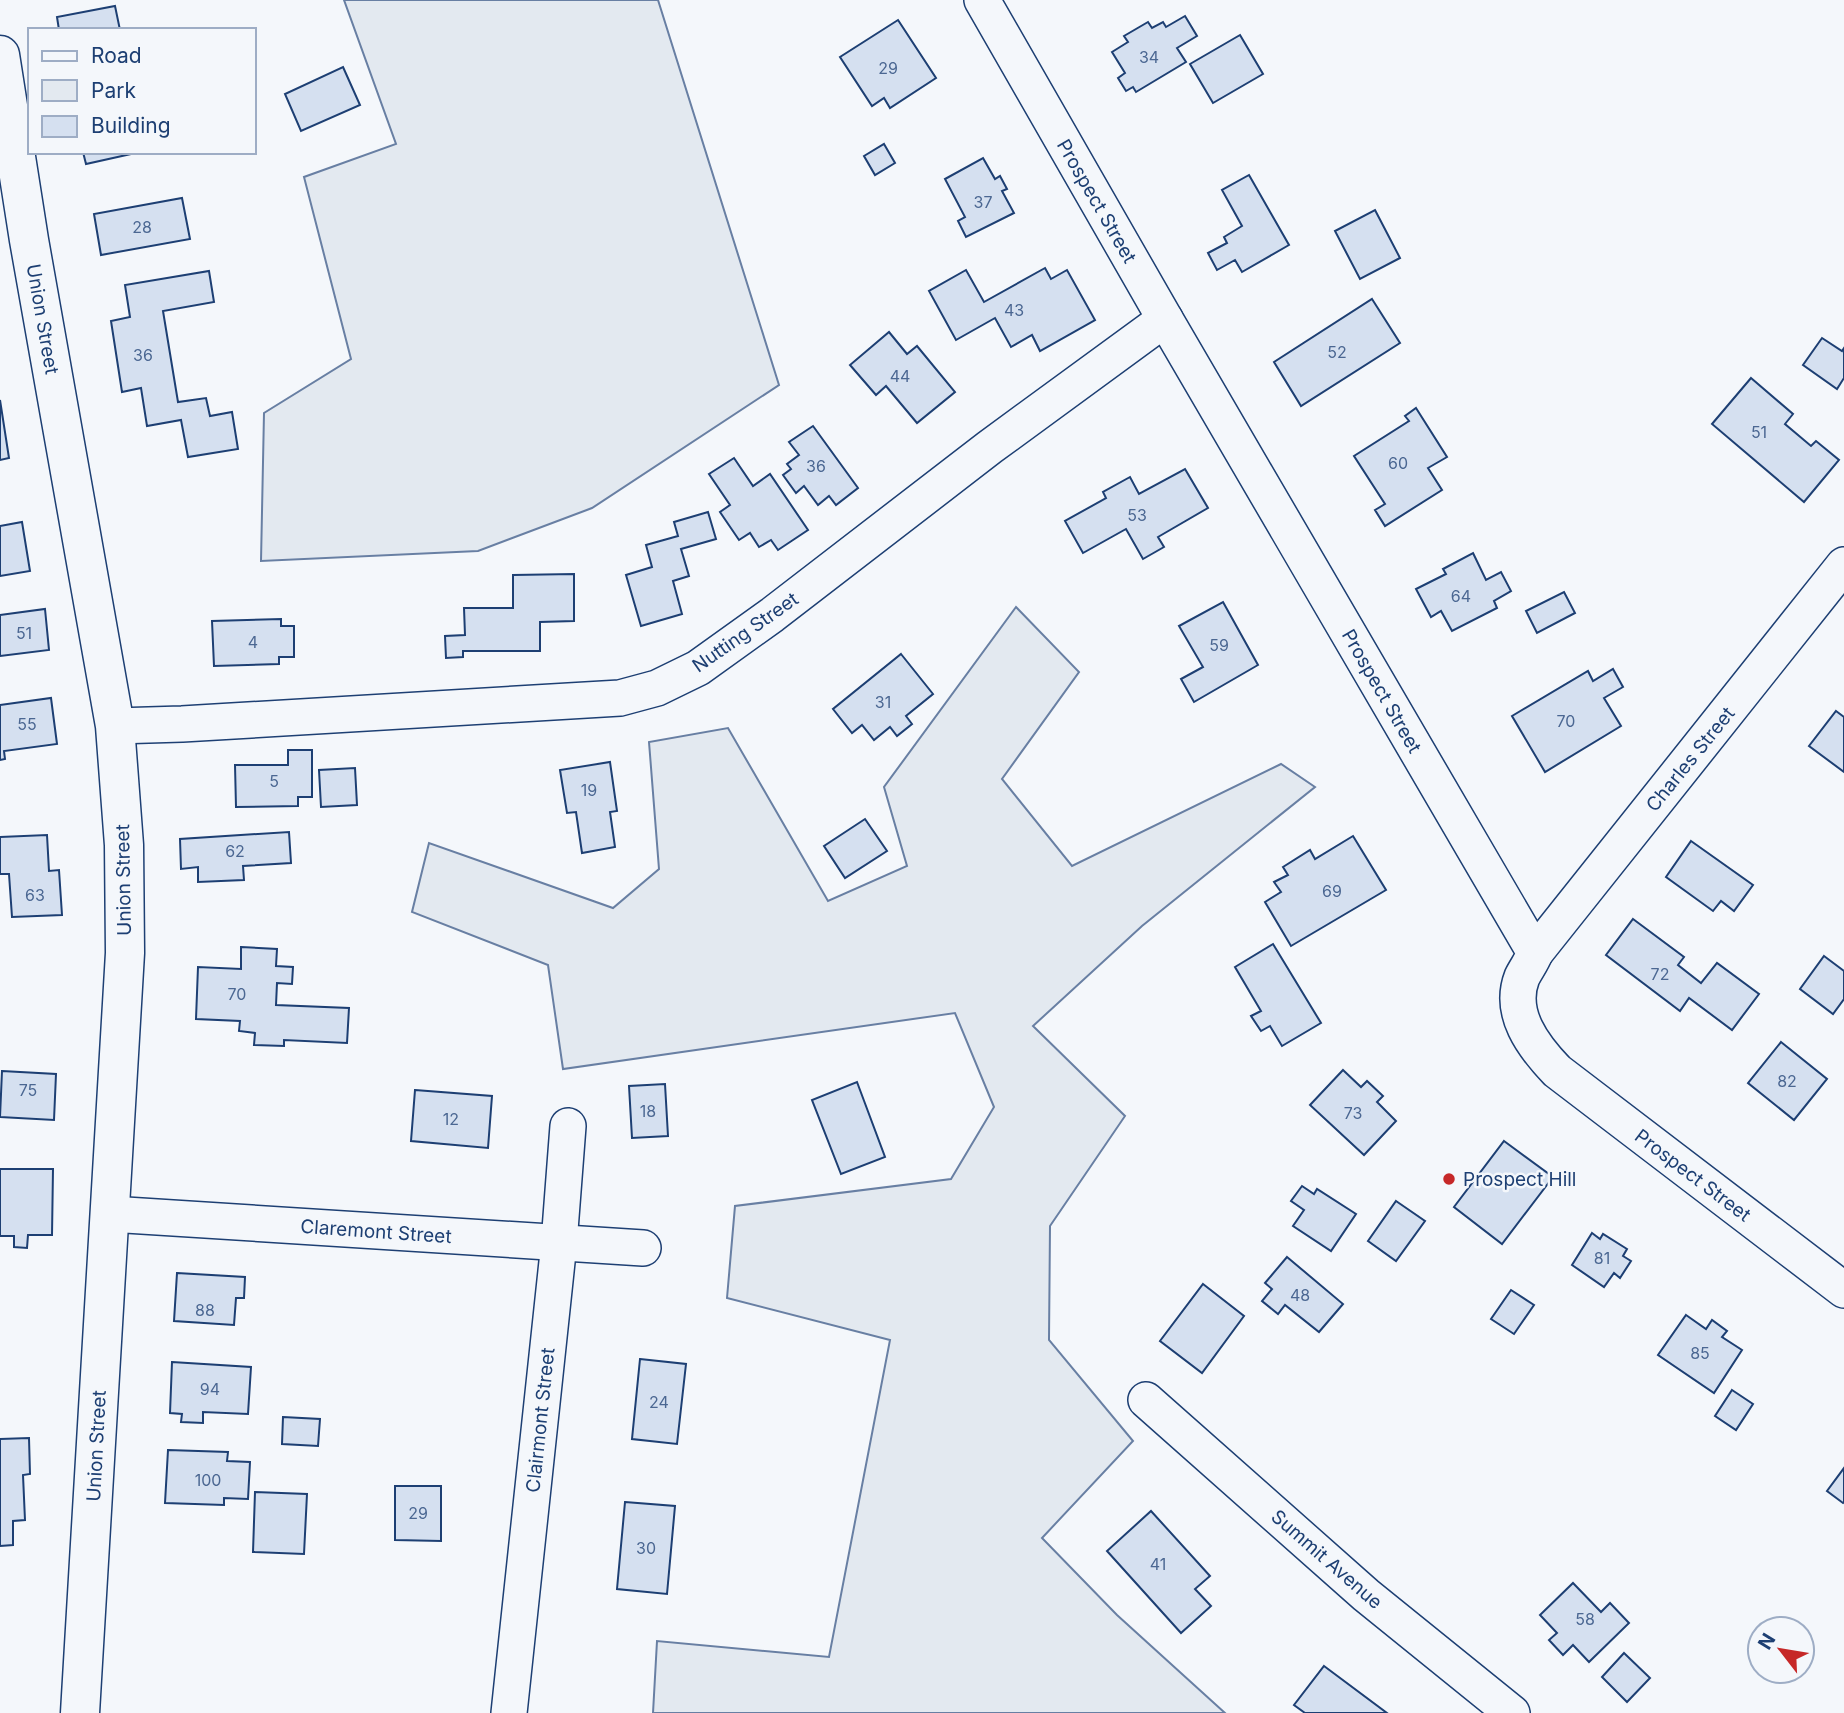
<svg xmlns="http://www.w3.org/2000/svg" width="1844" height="1713" viewBox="0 0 1844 1713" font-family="Inter,sans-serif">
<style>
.green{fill:#e3e9f0;stroke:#687fa3;stroke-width:2}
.building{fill:#d5e0f0;stroke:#1d3f73;stroke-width:2}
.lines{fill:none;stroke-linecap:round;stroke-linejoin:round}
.minor-casing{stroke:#1d3f73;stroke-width:38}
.tertiary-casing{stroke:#1d3f73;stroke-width:41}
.minor{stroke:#f4f7fb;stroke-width:35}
.tertiary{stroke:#f4f7fb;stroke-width:38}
.poi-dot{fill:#c62828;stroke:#f4f7fb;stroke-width:2.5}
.labels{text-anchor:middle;stroke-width:5;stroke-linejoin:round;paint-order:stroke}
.number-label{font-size:16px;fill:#4b6792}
.street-label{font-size:19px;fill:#1d3f73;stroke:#f4f7fb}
.poi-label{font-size:19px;fill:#1d3f73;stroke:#f4f7fb;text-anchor:start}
</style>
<rect width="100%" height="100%" fill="#f4f7fb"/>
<g class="green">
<path d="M 344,0 L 658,0 L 779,385 L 592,508 L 478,551 L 261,561 L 264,413 L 351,359 L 304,177 L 396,144 Z"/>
<path d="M 1016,607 L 1079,672 L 1002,779 L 1072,866 L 1281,764 L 1315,787 L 1142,926 L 1033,1026 L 1125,1116 L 1050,1226 L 1049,1340 L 1133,1441 L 1042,1538 L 1117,1615 L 1225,1713 L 653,1713 L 657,1641 L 829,1657 L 890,1340 L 727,1298 L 735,1206 L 951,1179 L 994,1107 L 955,1013 L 563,1069 L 548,965 L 412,912 L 429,843 L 613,908 L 659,869 L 649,742 L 728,728 L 828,901 L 907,866 L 884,787 Z"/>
</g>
<g class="building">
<path d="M 115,6 L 120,30 L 59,30 L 57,17 Z"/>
<path d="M 1185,16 L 1197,36 L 1177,48 L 1186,62 L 1136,92 L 1133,87 L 1126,91 L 1118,78 L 1125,73 L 1112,52 L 1128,42 L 1124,36 L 1148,22 L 1152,28 L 1163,22 L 1166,27 Z"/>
<path d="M 898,20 L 936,78 L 890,108 L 884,98 L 872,106 L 840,57 Z"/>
<path d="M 1240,35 L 1263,74 L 1213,103 L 1190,64 Z"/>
<path d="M 343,67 L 360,105 L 301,131 L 285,94 Z"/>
<path d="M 884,144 L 895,163 L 875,175 L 864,156 Z"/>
<path d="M 83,152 L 140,152 L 86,164 Z"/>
<path d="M 983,158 L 995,179 L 1000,176 L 1007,189 L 1002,191 L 1014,213 L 966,237 L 958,221 L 965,217 L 945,179 Z"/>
<path d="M 1249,175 L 1289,245 L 1242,272 L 1235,260 L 1217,270 L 1208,253 L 1227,243 L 1224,237 L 1242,226 L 1222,190 Z"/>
<path d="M 182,198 L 190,239 L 101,255 L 94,214 Z"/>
<path d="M 1375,210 L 1400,258 L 1360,279 L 1335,231 Z"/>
<path d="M 1045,268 L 1051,279 L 1067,270 L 1095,320 L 1040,351 L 1032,335 L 1011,347 L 995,318 L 956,340 L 929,291 L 966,270 L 984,302 Z"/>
<path d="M 209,271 L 214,302 L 163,311 L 178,402 L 206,398 L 210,416 L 232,412 L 238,449 L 188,457 L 181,420 L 147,426 L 141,388 L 122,392 L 111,321 L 130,317 L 125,285 Z"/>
<path d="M 1372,299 L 1400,343 L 1301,406 L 1274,362 Z"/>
<path d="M 889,332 L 907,354 L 917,346 L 955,392 L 917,423 L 886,386 L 876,395 L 850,365 Z"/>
<path d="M 1822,338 L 1842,351 L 1844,348 L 1844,378 L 1837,389 L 1803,365 Z"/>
<path d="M 1751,378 L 1793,414 L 1785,424 L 1811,446 L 1816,441 L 1839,460 L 1804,502 L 1712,424 Z"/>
<path d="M 0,400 L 9,458 L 0,460 Z"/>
<path d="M 1416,408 L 1447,457 L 1428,468 L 1442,490 L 1385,526 L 1375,510 L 1385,504 L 1354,456 L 1409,421 L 1405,416 Z"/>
<path d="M 813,426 L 858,488 L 836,505 L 829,496 L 818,505 L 804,486 L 796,493 L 783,475 L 791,469 L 787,464 L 799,455 L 789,442 Z"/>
<path d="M 734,458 L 753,486 L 770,474 L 808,530 L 778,550 L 771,540 L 759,547 L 750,533 L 739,540 L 720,512 L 730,505 L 709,474 Z"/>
<path d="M 1185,469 L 1208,508 L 1158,537 L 1164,547 L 1143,559 L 1126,529 L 1083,553 L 1065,521 L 1106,498 L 1103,492 L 1130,477 L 1139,494 Z"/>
<path d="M 708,512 L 716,539 L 681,549 L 689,576 L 673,581 L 682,614 L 641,626 L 626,575 L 652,567 L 646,545 L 678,536 L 674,522 Z"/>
<path d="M 22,522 L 30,571 L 0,576 L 0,526 Z"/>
<path d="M 1473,553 L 1486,580 L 1501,572 L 1511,591 L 1494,601 L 1497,608 L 1452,631 L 1441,611 L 1431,617 L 1416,589 L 1446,574 L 1443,569 Z"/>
<path d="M 574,574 L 574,621 L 540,622 L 540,651 L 463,651 L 463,657 L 446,658 L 445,636 L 465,635 L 464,608 L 513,608 L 513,575 Z"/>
<path d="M 1564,592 L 1575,613 L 1537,633 L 1526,611 Z"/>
<path d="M 1223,602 L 1258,665 L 1194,702 L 1181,679 L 1203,667 L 1179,626 Z"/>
<path d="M 45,609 L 49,650 L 0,656 L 0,615 Z"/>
<path d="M 281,619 L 281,626 L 294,626 L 294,657 L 279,657 L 279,664 L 214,666 L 212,621 Z"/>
<path d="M 901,654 L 933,694 L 906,716 L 912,724 L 897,736 L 890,727 L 874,740 L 862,725 L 852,733 L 833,709 Z"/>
<path d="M 1613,669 L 1623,687 L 1604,698 L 1621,726 L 1545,772 L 1512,716 L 1588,671 L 1593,681 Z"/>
<path d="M 51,698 L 57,744 L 4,751 L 5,759 L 0,760 L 0,705 Z"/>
<path d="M 1836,711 L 1844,717 L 1844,772 L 1809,746 Z"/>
<path d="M 288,750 L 312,750 L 312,797 L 298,797 L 298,806 L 236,807 L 235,765 L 288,765 Z"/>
<path d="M 610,762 L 617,811 L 610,812 L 615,847 L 582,853 L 576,812 L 567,813 L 560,770 Z"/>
<path d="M 355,768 L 357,805 L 321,807 L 319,770 Z"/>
<path d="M 865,819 L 887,851 L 845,878 L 824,846 Z"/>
<path d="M 289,832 L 291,863 L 243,866 L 244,880 L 198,882 L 198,867 L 181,869 L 180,839 Z"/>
<path d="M 47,835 L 49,871 L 59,870 L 62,915 L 12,917 L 9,874 L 0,874 L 0,837 Z"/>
<path d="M 1353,836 L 1386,890 L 1291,946 L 1265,902 L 1281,892 L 1274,882 L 1288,875 L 1283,867 L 1310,850 L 1315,859 Z"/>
<path d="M 1691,841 L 1753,885 L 1734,911 L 1721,901 L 1713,911 L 1666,877 Z"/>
<path d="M 1633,919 L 1684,957 L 1678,965 L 1701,983 L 1717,963 L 1759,994 L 1732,1030 L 1689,998 L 1680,1011 L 1606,955 Z"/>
<path d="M 1273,944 L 1321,1023 L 1282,1046 L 1270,1026 L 1261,1031 L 1251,1016 L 1261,1011 L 1235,967 Z"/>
<path d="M 241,947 L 277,949 L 276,966 L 293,967 L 292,984 L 277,983 L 276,1005 L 349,1008 L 347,1043 L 284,1040 L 284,1046 L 254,1045 L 255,1033 L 239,1031 L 240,1021 L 196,1019 L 198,967 L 241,969 Z"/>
<path d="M 1824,956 L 1844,971 L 1844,999 L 1833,1014 L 1800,989 Z"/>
<path d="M 1781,1042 L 1827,1079 L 1794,1120 L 1748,1083 Z"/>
<path d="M 1343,1070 L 1361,1087 L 1367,1081 L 1383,1096 L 1377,1102 L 1396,1121 L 1364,1155 L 1310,1105 Z"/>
<path d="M 2,1071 L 56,1074 L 54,1120 L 0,1117 Z"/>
<path d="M 857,1082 L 885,1157 L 841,1174 L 812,1100 Z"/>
<path d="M 665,1084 L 668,1136 L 632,1138 L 629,1086 Z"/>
<path d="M 415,1090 L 492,1096 L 488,1148 L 411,1141 Z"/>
<path d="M 1504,1141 L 1553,1177 L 1502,1244 L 1454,1207 Z"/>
<path d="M 0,1169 L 53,1169 L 52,1235 L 28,1235 L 27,1248 L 14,1247 L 14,1236 L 0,1236 Z"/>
<path d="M 1302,1186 L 1314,1194 L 1317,1189 L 1356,1214 L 1331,1251 L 1293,1226 L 1304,1210 L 1291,1201 Z"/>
<path d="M 1396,1201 L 1425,1221 L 1396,1261 L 1368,1241 Z"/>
<path d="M 1592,1233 L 1600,1239 L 1603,1234 L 1627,1249 L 1623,1256 L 1631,1261 L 1620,1278 L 1614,1273 L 1604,1287 L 1572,1265 Z"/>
<path d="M 1287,1257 L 1343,1304 L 1319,1332 L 1285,1305 L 1278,1314 L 1262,1301 L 1272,1289 L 1265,1283 Z"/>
<path d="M 177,1273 L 245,1277 L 244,1298 L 236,1298 L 234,1325 L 174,1321 Z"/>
<path d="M 1203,1284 L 1244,1316 L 1202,1373 L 1160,1341 Z"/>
<path d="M 1511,1290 L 1534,1305 L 1514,1334 L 1491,1319 Z"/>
<path d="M 1686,1315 L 1706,1329 L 1712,1320 L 1727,1331 L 1722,1337 L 1742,1350 L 1714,1393 L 1658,1355 Z"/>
<path d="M 640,1359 L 686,1364 L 677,1444 L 632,1439 Z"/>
<path d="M 172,1362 L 251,1367 L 248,1414 L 203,1412 L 203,1423 L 181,1422 L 182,1414 L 170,1413 Z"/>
<path d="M 1732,1390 L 1753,1404 L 1736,1430 L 1715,1416 Z"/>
<path d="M 283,1417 L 320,1419 L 318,1446 L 282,1444 Z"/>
<path d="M 29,1438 L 30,1474 L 23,1475 L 25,1520 L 13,1521 L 13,1545 L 0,1546 L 0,1439 Z"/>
<path d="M 168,1450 L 228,1452 L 227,1461 L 250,1462 L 248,1499 L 224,1498 L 224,1505 L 165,1503 Z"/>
<path d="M 1844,1468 L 1844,1502 L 1843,1503 L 1827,1491 Z"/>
<path d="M 395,1486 L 441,1486 L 441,1541 L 395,1540 Z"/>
<path d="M 255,1492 L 307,1494 L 304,1554 L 253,1552 Z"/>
<path d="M 625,1502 L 675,1506 L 667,1594 L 617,1589 Z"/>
<path d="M 1151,1511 L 1210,1576 L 1195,1589 L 1211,1606 L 1181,1633 L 1107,1551 Z"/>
<path d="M 1573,1583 L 1601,1612 L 1610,1603 L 1629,1623 L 1589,1662 L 1573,1645 L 1563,1655 L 1549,1640 L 1557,1633 L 1540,1615 Z"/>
<path d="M 1624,1653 L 1650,1678 L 1627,1702 L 1602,1677 Z"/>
<path d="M 1324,1666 L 1387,1713 L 1305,1713 L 1294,1705 Z"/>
</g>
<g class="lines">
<g class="minor-casing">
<g id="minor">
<path d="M 982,0 L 1165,319 L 1535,953 C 1532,961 1526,969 1522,977 C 1508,1013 1533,1046 1557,1071 L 1844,1290"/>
<path d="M 115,726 L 182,724 L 620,698 L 657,688 L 698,668 L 772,615 L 990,447 L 1165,319"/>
<path d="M 1535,953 L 1844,565"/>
<path d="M 110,1214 L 643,1248"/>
<path d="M 1146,1400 L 1366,1595 L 1512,1713"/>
<path d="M 509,1713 L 559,1243 L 568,1126"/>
</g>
</g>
<g class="tertiary-casing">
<path id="tertiary" d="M 0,55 L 29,240 L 115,726 L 124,845 L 125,953 L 80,1713"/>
</g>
<use href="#minor" class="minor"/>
<use href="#tertiary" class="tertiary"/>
</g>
<circle class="poi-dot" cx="1449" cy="1179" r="7"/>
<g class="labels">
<g class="number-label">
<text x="1149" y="63">34</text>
<text x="888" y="74">29</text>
<text x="983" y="208">37</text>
<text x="142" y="233">28</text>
<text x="1014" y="316">43</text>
<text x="1337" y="358">52</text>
<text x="143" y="361">36</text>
<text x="900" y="382">44</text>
<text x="1759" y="438">51</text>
<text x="1398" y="469">60</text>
<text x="816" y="472">36</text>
<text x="1137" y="521">53</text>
<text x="1461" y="602">64</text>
<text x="24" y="639">51</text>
<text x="253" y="648">4</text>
<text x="1219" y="651">59</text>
<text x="883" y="708">31</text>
<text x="1566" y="727">70</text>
<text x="27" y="730">55</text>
<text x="274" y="787">5</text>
<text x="589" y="796">19</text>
<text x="235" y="857">62</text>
<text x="1332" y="897">69</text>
<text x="35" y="901">63</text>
<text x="1660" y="980">72</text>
<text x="237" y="1000">70</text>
<text x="1787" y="1087">82</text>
<text x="28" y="1096">75</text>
<text x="648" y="1117">18</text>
<text x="1353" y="1119">73</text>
<text x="451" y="1125">12</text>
<text x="1602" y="1264">81</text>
<text x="1300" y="1301">48</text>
<text x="205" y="1316">88</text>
<text x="1700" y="1359">85</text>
<text x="210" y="1395">94</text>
<text x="659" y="1408">24</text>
<text x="208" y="1486">100</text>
<text x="418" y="1519">29</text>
<text x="646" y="1554">30</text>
<text x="1158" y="1570">41</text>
<text x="1585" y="1625">58</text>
</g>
<g class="street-label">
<text transform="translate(1097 201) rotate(60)" y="7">Prospect Street</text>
<text transform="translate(43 319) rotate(80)" y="7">Union Street</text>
<text transform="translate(745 632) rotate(-35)" y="7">Nutting Street</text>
<text transform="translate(1382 691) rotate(60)" y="7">Prospect Street</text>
<text transform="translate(1690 759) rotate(-51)" y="7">Charles Street</text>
<text transform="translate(123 880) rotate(-91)" y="7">Union Street</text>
<text transform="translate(1693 1175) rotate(37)" y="7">Prospect Street</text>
<text transform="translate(376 1231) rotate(4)" y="7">Claremont Street</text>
<text transform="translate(540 1420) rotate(-84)" y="7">Clairmont Street</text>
<text transform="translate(96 1446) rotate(-87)" y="7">Union Street</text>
<text transform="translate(1327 1559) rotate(41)" y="7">Summit Avenue</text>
</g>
<g class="poi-label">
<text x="1463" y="1186">Prospect Hill</text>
</g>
</g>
<rect x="28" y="28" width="228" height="126" fill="#f4f7fb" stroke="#9eadc5" stroke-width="2"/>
<rect x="42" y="51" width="35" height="10" fill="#f4f7fb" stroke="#9eadc5" stroke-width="2"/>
<text x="91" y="63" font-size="21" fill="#1d3f73">Road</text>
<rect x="42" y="80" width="35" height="21" fill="#e3e9f0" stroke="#9eadc5" stroke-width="2"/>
<text x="91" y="98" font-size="21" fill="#1d3f73">Park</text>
<rect x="42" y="116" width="35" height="21" fill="#d5e0f0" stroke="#9eadc5" stroke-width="2"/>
<text x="91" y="133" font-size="21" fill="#1d3f73">Building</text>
<g transform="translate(1781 1650) rotate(301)"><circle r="33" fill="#f4f7fb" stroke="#9eadc5" stroke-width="2"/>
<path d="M0-5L12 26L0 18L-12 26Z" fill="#c62828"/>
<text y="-10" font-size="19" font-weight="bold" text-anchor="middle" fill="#1d3f73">N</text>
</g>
</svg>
